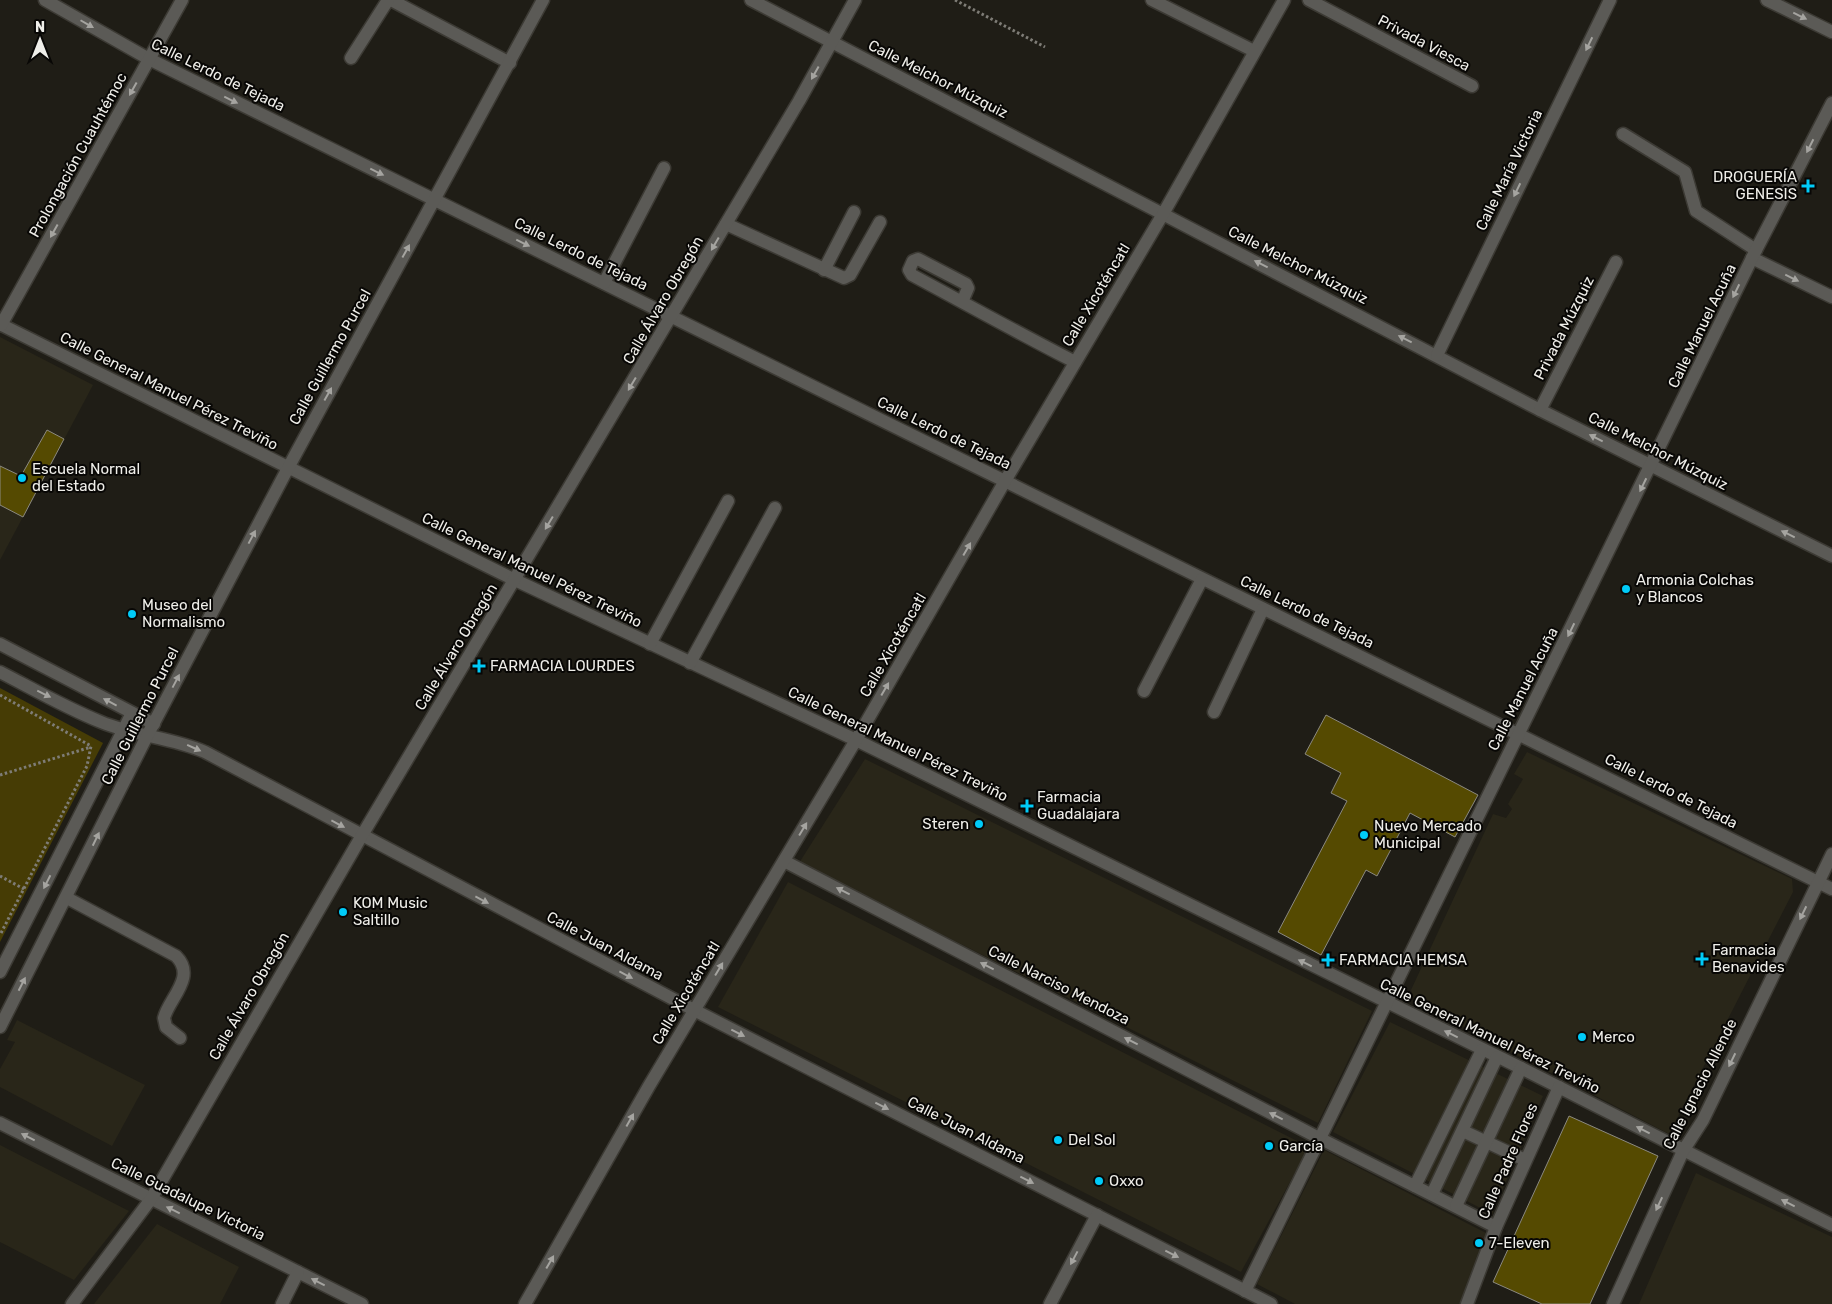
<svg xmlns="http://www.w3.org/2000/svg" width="1832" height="1304" viewBox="0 0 1832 1304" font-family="Rubik,sans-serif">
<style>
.built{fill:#292619}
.green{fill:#463c05}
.building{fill:#554a01;stroke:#8b8980}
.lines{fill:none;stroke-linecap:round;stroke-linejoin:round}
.minor-casing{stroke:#3c3a34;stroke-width:15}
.path{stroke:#7e7c76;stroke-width:3;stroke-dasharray:2.5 2.5;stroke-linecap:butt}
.minor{stroke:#5b5a56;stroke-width:12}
.oneway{fill:#a5a4a0}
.poi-dot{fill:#00cbf8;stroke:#080705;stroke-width:2}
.labels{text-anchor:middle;stroke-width:4;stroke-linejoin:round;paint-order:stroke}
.street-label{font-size:15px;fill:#efeee9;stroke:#080705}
.poi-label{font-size:15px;fill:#efeee9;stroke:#080705;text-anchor:start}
</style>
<rect width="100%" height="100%" fill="#1f1d16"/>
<g class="built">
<path d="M 0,337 L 93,385 L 0,560 Z"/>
<path d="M 1527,752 L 1792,879 L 1793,892 L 1669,1134 L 1415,1002 L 1411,990 L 1493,814 L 1506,818 L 1512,809 L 1508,804 L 1523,779 L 1514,774 Z"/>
<path d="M 865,759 L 1372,1011 L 1318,1123 L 799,863 Z"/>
<path d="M 788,882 L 1309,1147 L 1241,1272 L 718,1007 Z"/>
<path d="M 17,1020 L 145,1085 L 112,1146 L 0,1087 L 0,1069 L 15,1042 L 7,1040 Z"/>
<path d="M 1390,1022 L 1543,1096 L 1492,1214 L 1333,1132 Z"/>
<path d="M 0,1145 L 129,1211 L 74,1280 L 0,1242 Z"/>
<path d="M 1324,1150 L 1488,1234 L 1461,1304 L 1295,1304 L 1257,1284 Z"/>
<path d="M 1696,1173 L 1832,1237 L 1832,1304 L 1639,1304 Z"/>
<path d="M 157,1224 L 239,1267 L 220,1304 L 94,1304 Z"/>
</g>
<path class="green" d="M 0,688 L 103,743 L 0,942 Z"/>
<g class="building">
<path d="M 47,430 L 64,439 L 23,517 L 0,505 L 0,466 L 21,476 Z"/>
<path d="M 1326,715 L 1478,795 L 1455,837 L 1410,813 L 1377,876 L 1366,870 L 1321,955 L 1278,932 L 1347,801 L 1331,793 L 1341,773 L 1305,754 Z"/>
<path d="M 1569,1116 L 1658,1156 L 1590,1304 L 1542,1304 L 1493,1282 Z"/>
</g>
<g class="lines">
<g class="minor-casing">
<g id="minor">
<path d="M 45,0 L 149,59 L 1832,889"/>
<path d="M 391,0 L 510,63"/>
<path d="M 751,0 L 1540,410 L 1832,556"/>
<path d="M 1152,0 L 1254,51"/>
<path d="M 1309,0 L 1472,86"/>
<path d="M 1767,0 L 1832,32"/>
<path d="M 351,58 L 388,0"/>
<path d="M 1623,134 L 1685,172 L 1696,211 L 1756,250"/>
<path d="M 726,224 L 844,278 L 850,275 L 880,222"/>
<path d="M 1752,258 L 1832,297"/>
<path d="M 824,270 L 854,212"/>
<path d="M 604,283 L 664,168"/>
<path d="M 962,302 L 968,288 L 966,284 L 918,259 L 913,261 L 909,270 L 912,275 C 966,304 1020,334 1075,362"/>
<path d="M 0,324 L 515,580 L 856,740 L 1521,1068 L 1832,1225"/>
<path d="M 1,325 L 182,0"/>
<path d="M 1437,355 L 1610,0"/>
<path d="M 1540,410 L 1616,262"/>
<path d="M 0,644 L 154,724"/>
<path d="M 650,644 L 728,501"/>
<path d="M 690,663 L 775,508"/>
<path d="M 0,672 C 33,689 66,708 101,722 C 134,736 171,737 205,752 L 694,1010 L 1271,1304"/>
<path d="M 1144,691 L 1202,579"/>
<path d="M 1214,712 L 1263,609"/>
<path d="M 784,861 L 1319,1138 L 1496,1227"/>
<path d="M 67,898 L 176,956 C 197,977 169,998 164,1018 L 166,1027 L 180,1038"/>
<path d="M 0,972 L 132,713"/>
<path d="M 0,1027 L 147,736 L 288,468 L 543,0"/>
<path d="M 0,1123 L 362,1304"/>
<path d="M 1463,1131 L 1525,1160"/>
<path d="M 1415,1186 L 1482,1050"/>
<path d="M 1432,1194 L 1497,1057"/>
<path d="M 1456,1206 L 1521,1068"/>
<path d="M 1245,1291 L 1756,250 L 1832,103"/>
<path d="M 72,1304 L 151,1199 L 361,837 L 799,101 L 855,0"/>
<path d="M 282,1304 L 298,1272"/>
<path d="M 525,1304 L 649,1086 L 856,740 L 1005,481 L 1163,214 L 1284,0"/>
<path d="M 1050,1304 L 1097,1215"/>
<path d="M 1467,1304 L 1496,1227 L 1559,1087"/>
<path d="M 1613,1304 L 1683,1151 L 1703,1120 L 1832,854"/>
</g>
</g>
<g class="path">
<path d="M 955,0 L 1045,47"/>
<path d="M 0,695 L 91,746 L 87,766 L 0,935"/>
<path d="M 0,775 L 91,747"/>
<path d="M 0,876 L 24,889"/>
</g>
<use href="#minor" class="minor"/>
</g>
<defs><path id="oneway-solid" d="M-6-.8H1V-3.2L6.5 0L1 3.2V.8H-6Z" transform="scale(1.25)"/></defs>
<g class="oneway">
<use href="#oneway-solid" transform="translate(1800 16) rotate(26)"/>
<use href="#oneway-solid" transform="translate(87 24) rotate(30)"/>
<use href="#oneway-solid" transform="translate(1589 44) rotate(116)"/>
<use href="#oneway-solid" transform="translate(815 73) rotate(119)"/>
<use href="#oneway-solid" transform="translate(133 89) rotate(119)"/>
<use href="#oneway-solid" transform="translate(231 100) rotate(26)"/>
<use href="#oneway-solid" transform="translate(1810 146) rotate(117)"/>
<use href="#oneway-solid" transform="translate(377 172) rotate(26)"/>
<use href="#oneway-solid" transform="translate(1517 190) rotate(116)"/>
<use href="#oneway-solid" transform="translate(54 231) rotate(119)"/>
<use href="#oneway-solid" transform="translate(523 243) rotate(26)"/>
<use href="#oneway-solid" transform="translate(715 244) rotate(120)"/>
<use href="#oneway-solid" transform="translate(406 251) rotate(-61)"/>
<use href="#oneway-solid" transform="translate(1261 264) rotate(-153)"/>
<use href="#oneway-solid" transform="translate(1792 278) rotate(26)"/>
<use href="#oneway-solid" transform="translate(1736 291) rotate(116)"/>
<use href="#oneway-solid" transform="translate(1405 339) rotate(-153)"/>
<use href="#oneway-solid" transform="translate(632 384) rotate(121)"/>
<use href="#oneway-solid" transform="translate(328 394) rotate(-61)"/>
<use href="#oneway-solid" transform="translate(1596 438) rotate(-153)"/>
<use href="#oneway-solid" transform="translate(1643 485) rotate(116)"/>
<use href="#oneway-solid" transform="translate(549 523) rotate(121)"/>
<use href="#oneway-solid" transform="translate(1788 534) rotate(-154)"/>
<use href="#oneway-solid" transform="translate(252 537) rotate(-62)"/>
<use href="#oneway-solid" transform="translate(967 549) rotate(-60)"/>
<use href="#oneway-solid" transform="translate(1571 630) rotate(116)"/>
<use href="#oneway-solid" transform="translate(176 681) rotate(-62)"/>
<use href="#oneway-solid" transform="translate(885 689) rotate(-60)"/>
<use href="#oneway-solid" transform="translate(44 694) rotate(26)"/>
<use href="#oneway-solid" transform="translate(110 702) rotate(-152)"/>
<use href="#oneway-solid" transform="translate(194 748) rotate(24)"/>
<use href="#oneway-solid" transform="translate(338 824) rotate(28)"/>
<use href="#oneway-solid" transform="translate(803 829) rotate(-59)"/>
<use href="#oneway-solid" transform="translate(96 839) rotate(-64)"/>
<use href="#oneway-solid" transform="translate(47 882) rotate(117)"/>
<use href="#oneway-solid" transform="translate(843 891) rotate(-153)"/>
<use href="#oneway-solid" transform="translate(482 900) rotate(28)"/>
<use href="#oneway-solid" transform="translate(1803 913) rotate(116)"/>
<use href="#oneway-solid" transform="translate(1305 963) rotate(-154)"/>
<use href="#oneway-solid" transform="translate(987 966) rotate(-153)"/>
<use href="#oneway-solid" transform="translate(719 969) rotate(-59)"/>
<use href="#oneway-solid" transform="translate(626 975) rotate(28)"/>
<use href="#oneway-solid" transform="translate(22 984) rotate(-63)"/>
<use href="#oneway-solid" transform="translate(738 1033) rotate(27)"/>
<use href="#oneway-solid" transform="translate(1451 1034) rotate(-154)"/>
<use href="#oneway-solid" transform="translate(1131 1041) rotate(-153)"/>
<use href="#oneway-solid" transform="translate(1732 1060) rotate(116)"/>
<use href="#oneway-solid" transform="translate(882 1106) rotate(27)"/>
<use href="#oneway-solid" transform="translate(1276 1116) rotate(-153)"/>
<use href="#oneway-solid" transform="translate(630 1120) rotate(-61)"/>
<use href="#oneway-solid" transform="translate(1643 1130) rotate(-153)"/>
<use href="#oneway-solid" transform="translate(28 1137) rotate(-153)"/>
<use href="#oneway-solid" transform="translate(1027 1180) rotate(27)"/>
<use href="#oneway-solid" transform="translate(1788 1203) rotate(-153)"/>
<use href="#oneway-solid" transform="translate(1659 1204) rotate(115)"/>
<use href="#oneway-solid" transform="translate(173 1210) rotate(-154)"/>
<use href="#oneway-solid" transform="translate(1172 1254) rotate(27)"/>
<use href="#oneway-solid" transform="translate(1074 1258) rotate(118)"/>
<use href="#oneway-solid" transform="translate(550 1262) rotate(-60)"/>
<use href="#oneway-solid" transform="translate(318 1282) rotate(-153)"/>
</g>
<g class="poi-dot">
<path d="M1805.5 178.5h5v5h5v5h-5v5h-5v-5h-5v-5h5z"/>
<circle cx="22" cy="478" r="5"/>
<circle cx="1626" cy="589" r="5"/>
<circle cx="132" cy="614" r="5"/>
<path d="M476.5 658.5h5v5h5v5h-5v5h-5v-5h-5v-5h5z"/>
<path d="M1024.5 798.5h5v5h5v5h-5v5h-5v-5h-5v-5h5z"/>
<circle cx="979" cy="824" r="5"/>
<circle cx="1364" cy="835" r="5"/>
<circle cx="343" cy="912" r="5"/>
<path d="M1699.5 951.5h5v5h5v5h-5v5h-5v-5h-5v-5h5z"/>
<path d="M1325.5 952.5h5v5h5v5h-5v5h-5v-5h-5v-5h5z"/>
<circle cx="1582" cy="1037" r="5"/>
<circle cx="1058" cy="1140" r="5"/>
<circle cx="1269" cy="1146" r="5"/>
<circle cx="1099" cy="1181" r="5"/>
<circle cx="1479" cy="1243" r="5"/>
</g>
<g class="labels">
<g class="street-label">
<text transform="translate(1424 43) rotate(28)" y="5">Privada Viesca</text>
<text transform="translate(218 75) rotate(26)" y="5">Calle Lerdo de Tejada</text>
<text transform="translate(938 79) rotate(27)" y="5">Calle Melchor Múzquiz</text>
<text transform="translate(78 155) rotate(-61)" y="5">Prolongación Cuauhtémoc</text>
<text transform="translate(1509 170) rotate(-64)" y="5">Calle María Victoria</text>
<text transform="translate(581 254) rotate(26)" y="5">Calle Lerdo de Tejada</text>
<text transform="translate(1298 265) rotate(27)" y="5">Calle Melchor Múzquiz</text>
<text transform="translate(1096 295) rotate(-59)" y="5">Calle Xicoténcatl</text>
<text transform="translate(663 300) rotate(-60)" y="5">Calle Álvaro Obregón</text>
<text transform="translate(1702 326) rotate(-64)" y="5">Calle Manuel Acuña</text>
<text transform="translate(1564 328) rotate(-63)" y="5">Privada Múzquiz</text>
<text transform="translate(330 357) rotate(-61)" y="5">Calle Guillermo Purcel</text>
<text transform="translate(169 391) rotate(27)" y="5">Calle General Manuel Pérez Treviño</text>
<text transform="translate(944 433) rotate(26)" y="5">Calle Lerdo de Tejada</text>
<text transform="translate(1658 451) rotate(27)" y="5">Calle Melchor Múzquiz</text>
<text transform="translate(532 570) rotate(26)" y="5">Calle General Manuel Pérez Treviño</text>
<text transform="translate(1307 612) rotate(26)" y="5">Calle Lerdo de Tejada</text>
<text transform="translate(893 645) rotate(-60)" y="5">Calle Xicoténcatl</text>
<text transform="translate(456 647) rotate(-59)" y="5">Calle Álvaro Obregón</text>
<text transform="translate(1523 689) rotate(-63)" y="5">Calle Manuel Acuña</text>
<text transform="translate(140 716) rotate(-63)" y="5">Calle Guillermo Purcel</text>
<text transform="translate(898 744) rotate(26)" y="5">Calle General Manuel Pérez Treviño</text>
<text transform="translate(1671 791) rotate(27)" y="5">Calle Lerdo de Tejada</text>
<text transform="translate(605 946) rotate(28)" y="5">Calle Juan Aldama</text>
<text transform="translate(1059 985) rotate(27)" y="5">Calle Narciso Mendoza</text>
<text transform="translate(686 993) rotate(-59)" y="5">Calle Xicoténcatl</text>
<text transform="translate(249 996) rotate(-60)" y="5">Calle Álvaro Obregón</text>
<text transform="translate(1490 1036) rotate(26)" y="5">Calle General Manuel Pérez Treviño</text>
<text transform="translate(1700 1084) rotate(-63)" y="5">Calle Ignacio Allende</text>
<text transform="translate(966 1130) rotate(27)" y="5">Calle Juan Aldama</text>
<text transform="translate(1508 1161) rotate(-66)" y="5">Calle Padre Flores</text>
<text transform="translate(188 1199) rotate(26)" y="5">Calle Guadalupe Victoria</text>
</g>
<g class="poi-label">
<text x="1797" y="182" text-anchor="end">DROGUERÍA<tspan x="1797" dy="17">GENESIS</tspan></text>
<text x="32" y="474">Escuela Normal<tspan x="32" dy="17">del Estado</tspan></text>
<text x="1636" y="585">Armonia Colchas<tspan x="1636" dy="17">y Blancos</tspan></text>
<text x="142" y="610">Museo del<tspan x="142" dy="17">Normalismo</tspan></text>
<text x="490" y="671">FARMACIA LOURDES</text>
<text x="1037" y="802">Farmacia<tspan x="1037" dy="17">Guadalajara</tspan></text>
<text x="969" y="829" text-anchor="end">Steren</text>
<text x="1374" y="831">Nuevo Mercado<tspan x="1374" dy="17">Municipal</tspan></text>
<text x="353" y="908">KOM Music<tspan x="353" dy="17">Saltillo</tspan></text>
<text x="1712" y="955">Farmacia<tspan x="1712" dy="17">Benavides</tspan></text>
<text x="1339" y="965">FARMACIA HEMSA</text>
<text x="1592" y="1042">Merco</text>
<text x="1068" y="1145">Del Sol</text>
<text x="1279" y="1151">García</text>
<text x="1109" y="1186">Oxxo</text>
<text x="1489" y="1248">7-Eleven</text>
</g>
</g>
<g transform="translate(40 40)" stroke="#080705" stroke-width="4" paint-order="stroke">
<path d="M0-4L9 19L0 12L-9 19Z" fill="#efeee9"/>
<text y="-8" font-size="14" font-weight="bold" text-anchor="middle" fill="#efeee9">N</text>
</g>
</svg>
